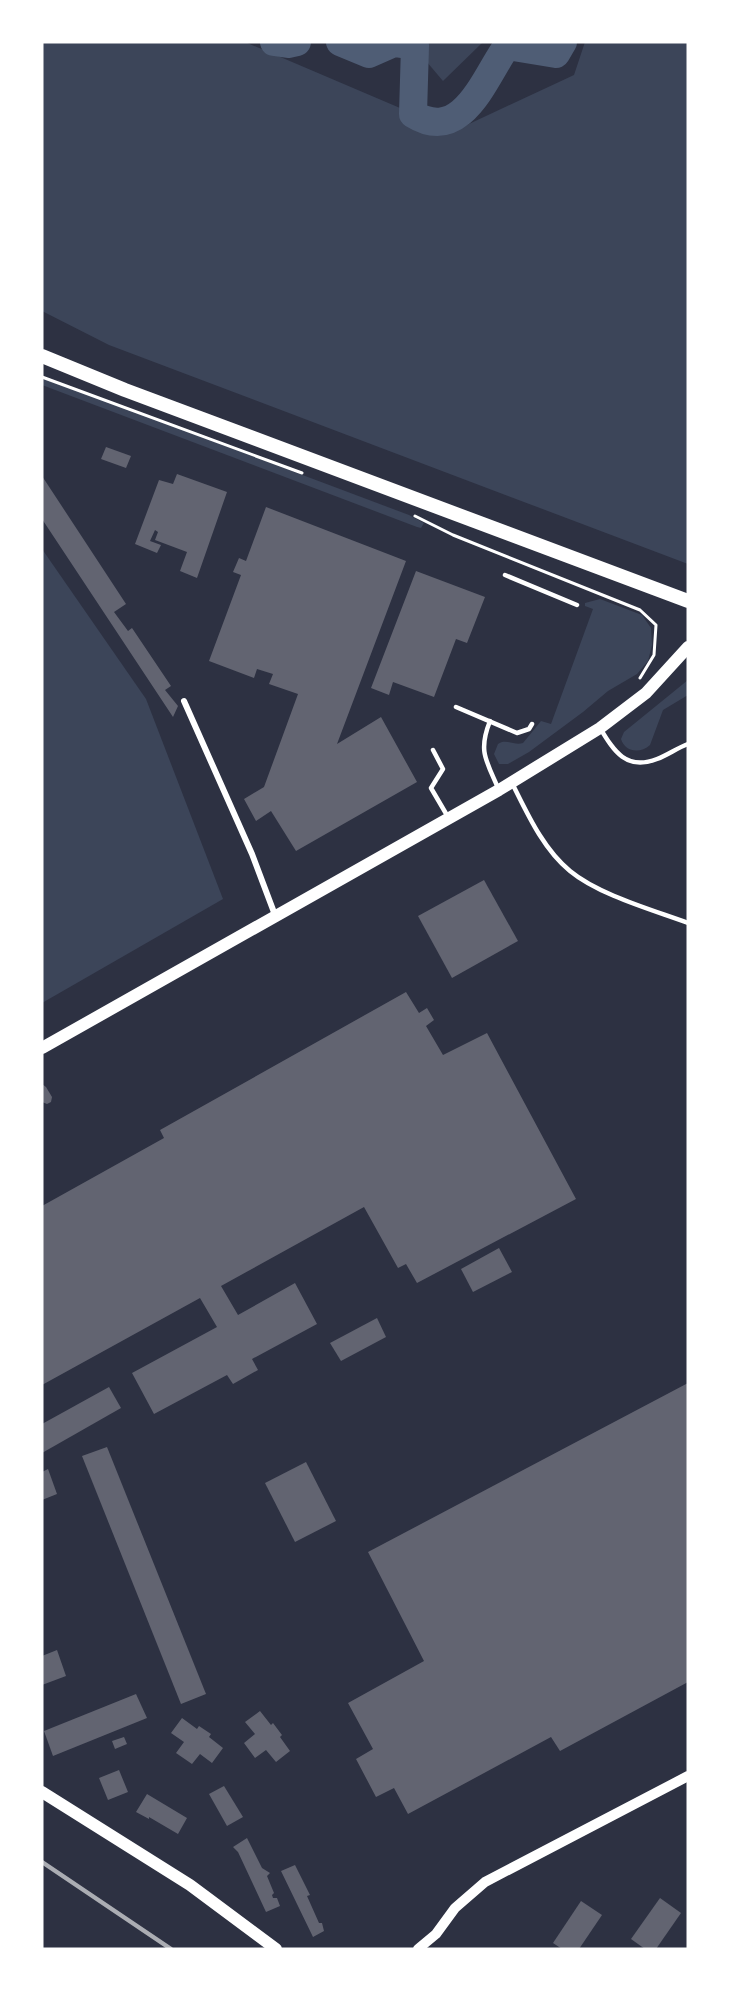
<svg xmlns="http://www.w3.org/2000/svg" width="730" height="1991" viewBox="0 0 730 1991" font-family="'Titillium Web',sans-serif">
<style>
.green{fill:#3c4559}
.lines{fill:none;stroke-linecap:round;stroke-linejoin:round}
.river{stroke:#4f5d75;stroke-width:28}
.building{fill:#626471}
.path{stroke:#fff;stroke-width:3}
.service{stroke:#fff;stroke-width:4.5}
.minor{stroke:#fff;stroke-width:6}
.tertiary{stroke:#fff;stroke-width:10}
.secondary{stroke:#fff;stroke-width:12}
.primary{stroke:#fff;stroke-width:14}
.rail{stroke:#abadb3;stroke-width:4.5}
</style>
<rect width="100%" height="100%" fill="#2d3142"/>
<g class="green">
<path d="M 42,42 L 245,42 L 454,131 L 574,75 L 585,42 L 688,42 L 688,564 L 109,345 L 42,311 Z"/>
<path d="M 410,42 L 483,42 L 443,81 Z"/>
<path d="M 42,377 L 409,515 L 424,523 L 421,528 L 417,527 L 42,385 Z"/>
<path d="M 42,549 L 146,699 L 223,899 L 42,1003 Z"/>
<path d="M 600,599 L 642,615 L 651,628 L 652,645 L 648,661 L 637,674 L 608,691 L 583,712 L 529,752 L 508,764 L 499,764 L 494,754 L 498,744 C 506,738 514,746 523,743 L 541,721 L 551,724 L 593,609 L 585,606 L 585,603 Z"/>
<path d="M 688,680 L 688,695 L 663,710 L 650,745 C 640,754 625,752 621,739 L 624,732 Z"/>
</g>
<g class="lines">
<g class="river">
<path d="M 274,42 L 288,44 L 297,42"/>
<path d="M 340,42 L 369,54 L 394,43 L 415,46 L 413,114 C 463,145 485,76 507,46 L 556,54 L 563,42"/>
</g>
</g>
<g class="building">
<path d="M 106,447 L 131,456 L 126,468 L 101,459 Z"/>
<path d="M 177,474 L 227,492 L 197,578 L 180,571 L 187,552 L 155,540 L 158,532 L 155,530 L 150,541 L 161,545 L 157,553 L 135,544 L 159,480 L 173,484 Z"/>
<path d="M 42,476 L 126,604 L 114,612 L 128,631 L 132,628 L 171,686 L 165,690 L 178,706 L 173,717 L 42,519 Z"/>
<path d="M 266,507 L 406,561 L 337,744 L 381,717 L 417,782 L 296,851 L 271,811 L 256,821 L 244,799 L 264,787 L 298,694 L 269,684 L 273,674 L 257,669 L 254,678 L 209,661 L 241,575 L 233,572 L 239,558 L 246,561 Z"/>
<path d="M 416,571 L 485,597 L 467,643 L 456,639 L 434,697 L 393,682 L 389,695 L 371,688 Z"/>
<path d="M 484,880 L 518,941 L 452,978 L 418,916 Z"/>
<path d="M 406,992 L 419,1013 L 427,1008 L 434,1020 L 426,1026 L 443,1055 L 487,1033 L 576,1199 L 417,1283 L 406,1264 L 398,1268 L 364,1207 L 221,1286 L 238,1315 L 295,1283 L 317,1324 L 252,1359 L 258,1370 L 233,1384 L 227,1375 L 154,1414 L 132,1373 L 217,1327 L 200,1298 L 42,1385 L 42,1206 L 164,1138 L 160,1130 Z"/>
<path d="M 42,1084 L 46,1087 L 52,1097 L 51,1102 L 47,1104 L 42,1102 Z"/>
<path d="M 499,1248 L 512,1272 L 473,1292 L 461,1269 Z"/>
<path d="M 377,1318 L 386,1337 L 341,1361 L 330,1343 Z"/>
<path d="M 688,1383 L 688,1682 L 560,1751 L 551,1737 L 408,1814 L 394,1788 L 376,1797 L 356,1759 L 373,1749 L 348,1703 L 424,1661 L 368,1552 Z"/>
<path d="M 109,1387 L 121,1408 L 42,1453 L 42,1424 Z"/>
<path d="M 107,1447 L 206,1694 L 181,1704 L 82,1456 Z"/>
<path d="M 306,1462 L 336,1521 L 295,1542 L 265,1483 Z"/>
<path d="M 48,1469 L 57,1494 L 42,1500 L 42,1472 Z"/>
<path d="M 57,1650 L 66,1676 L 42,1685 L 42,1656 Z"/>
<path d="M 136,1694 L 147,1718 L 53,1756 L 44,1731 Z"/>
<path d="M 260,1711 L 271,1725 L 273,1723 L 282,1735 L 280,1737 L 290,1751 L 276,1762 L 266,1750 L 255,1758 L 244,1743 L 255,1734 L 245,1722 Z"/>
<path d="M 182,1718 L 197,1729 L 199,1726 L 211,1734 L 209,1737 L 223,1748 L 212,1763 L 200,1754 L 192,1764 L 176,1753 L 184,1742 L 171,1733 Z"/>
<path d="M 124,1737 L 127,1744 L 115,1749 L 112,1741 Z"/>
<path d="M 119,1770 L 128,1792 L 108,1800 L 99,1778 Z"/>
<path d="M 224,1786 L 243,1817 L 227,1826 L 209,1794 Z"/>
<path d="M 147,1794 L 187,1818 L 178,1834 L 149,1817 L 149,1819 L 136,1812 Z"/>
<path d="M 247,1838 L 262,1868 L 270,1873 L 267,1876 L 274,1893 L 272,1895 L 273,1898 L 277,1898 L 280,1906 L 266,1912 L 238,1852 L 233,1847 Z"/>
<path d="M 295,1865 L 310,1895 L 307,1896 L 319,1923 L 322,1923 L 324,1931 L 313,1937 L 281,1871 Z"/>
<path d="M 660,1898 L 681,1913 L 656,1949 L 645,1949 L 631,1939 Z"/>
<path d="M 581,1901 L 602,1915 L 579,1949 L 562,1949 L 553,1943 Z"/>
</g>
<g class="lines">
<g class="path">
<path d="M 42,377 L 302,473"/>
<path d="M 415,516 L 453,535 L 640,610 L 656,625 L 654,655 L 640,678"/>
</g>
<g class="service">
<path d="M 505,575 L 577,605"/>
<path d="M 456,707 L 517,733 L 529,729 L 532,724"/>
<path d="M 490,721 C 478,751 486,760 498,788"/>
<path d="M 600,728 C 614,751 626,771 657,759 C 668,755 677,748 688,744"/>
<path d="M 433,750 L 443,769 L 431,788 L 448,817"/>
<path d="M 512,783 C 527,813 543,849 570,871 C 599,895 653,910 688,923"/>
</g>
<path class="minor" d="M 184,701 L 252,854 L 275,915"/>
<path class="tertiary" d="M 418,1949 L 436,1934 L 455,1908 L 485,1882 L 688,1776"/>
<g class="secondary">
<path d="M 42,1048 L 499,790 L 600,728 L 646,693 L 688,647"/>
<path d="M 42,1792 L 190,1885 L 276,1949"/>
</g>
<path class="primary" d="M 42,356 L 125,390 L 688,601"/>
<path class="rail" d="M 42,1862 L 171,1949"/>
</g>
<rect width="730" height="1991" fill="none" stroke="#ffffff" stroke-width="87"/>
</svg>
